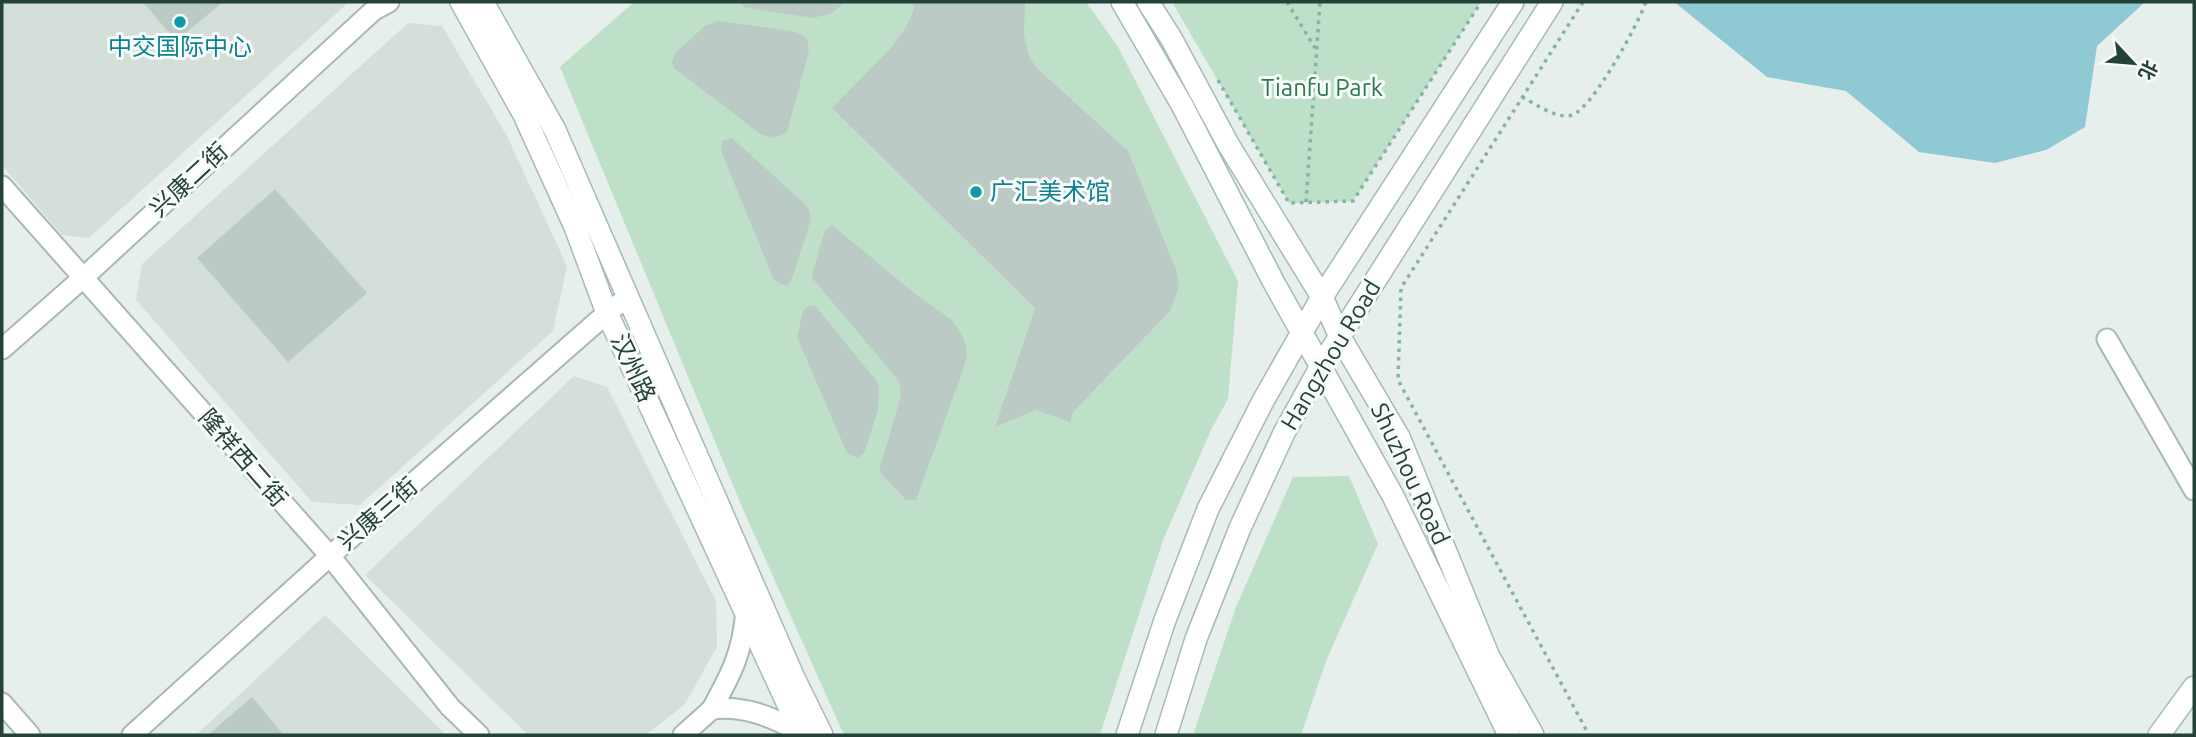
<svg xmlns="http://www.w3.org/2000/svg" width="2196" height="737" viewBox="0 0 2196 737" font-family="Ubuntu,'Noto Sans SC',sans-serif">
<style>
.built{fill:#d4dfda}
.green{fill:#bfe0c8}
.water{fill:#8ec9d4}
.building{fill:#bbcac4}
.lines{fill:none;stroke-linecap:round;stroke-linejoin:round}
.street-casing{stroke:#a8b8b2;stroke-width:23}
.secondary-casing{stroke:#a4bbb3;stroke-width:24}
.path{stroke:#86b3a5;stroke-width:3.5;stroke-dasharray:3.5 5;stroke-linecap:butt}
.street{stroke:#fff;stroke-width:19}
.secondary{stroke:#fff;stroke-width:21}
.culture-dot{fill:#0f9aa8;stroke:#f7fbf9;stroke-width:2.5}
.labels{text-anchor:middle;stroke-width:6;stroke-linejoin:round;paint-order:stroke}
.culture-label{font-size:24px;fill:#0d838f;stroke:#f7fbf9}
.park-label{font-size:24px;fill:#2d7a4b;stroke:#f7fbf9}
.street-label{font-size:24px;fill:#24423a;stroke:#f7fbf9}
</style>
<rect width="100%" height="100%" fill="#e6efeb"/>
<g class="built">
<path d="M 2,2 L 349,2 L 89,238 L 62,235 L 2,165 Z"/>
<path d="M 408,23 L 442,26 L 507,136 L 567,266 L 553,331 L 360,505 L 312,502 L 136,300 L 142,264 Z"/>
<path d="M 574,376 L 607,387 L 716,601 L 717,647 L 685,704 L 646,735 L 528,735 L 365,575 Z"/>
<path d="M 325,615 L 446,735 L 196,735 Z"/>
</g>
<g class="green">
<path d="M 634,2 L 1086,2 L 1117,45 L 1238,281 L 1228,399 L 1211,430 L 1163,540 L 1100,735 L 844,735 L 742,507 L 560,67 Z"/>
<path d="M 1172,2 L 1481,2 L 1353,201 L 1289,203 Z"/>
<path d="M 1349,476 L 1378,544 L 1326,661 L 1301,735 L 1193,735 L 1236,607 L 1293,477 Z"/>
</g>
<path class="water" d="M 1676,2 L 2145,2 L 2097,46 L 2085,127 L 2046,150 L 1995,163 L 1919,152 L 1846,91 L 1767,77 L 1678,5 Z"/>
<g class="building">
<path d="M 143,2 L 223,2 L 176,41 Z"/>
<path d="M 738,2 L 845,2 L 832,13 L 813,18 L 746,8 Z"/>
<path d="M 914,2 L 1025,2 L 1024,34 L 1029,57 L 1037,68 L 1128,151 L 1176,270 L 1179,287 L 1170,311 L 1073,412 L 1070,422 L 1036,410 L 995,427 L 1035,308 L 832,108 L 890,49 L 906,27 L 913,12 Z"/>
<path d="M 719,21 L 792,31 L 807,38 L 809,51 L 787,132 L 782,135 L 771,138 L 759,133 L 674,68 L 672,62 L 676,52 L 705,26 Z"/>
<path d="M 732,138 L 804,203 L 809,210 L 811,219 L 791,282 L 788,285 L 783,285 L 774,280 L 721,151 L 723,141 Z"/>
<path d="M 275,189 L 367,293 L 288,362 L 197,258 Z"/>
<path d="M 832,225 L 919,297 L 952,320 L 963,337 L 966,346 L 967,355 L 964,367 L 916,500 L 906,500 L 879,471 L 901,396 L 899,381 L 813,279 L 812,275 L 825,230 Z"/>
<path d="M 810,305 L 816,307 L 876,380 L 879,387 L 878,410 L 864,453 L 858,458 L 847,453 L 797,337 L 803,311 Z"/>
<path d="M 252,697 L 284,735 L 208,735 Z"/>
</g>
<g class="lines">
<g class="street-casing">
<g id="street">
<path d="M 2,186 L 330,556 L 450,707 L 479,735"/>
<path d="M 2107,339 L 2194,490"/>
<path d="M 2,349 L 84,277 L 374,10 L 389,2"/>
<path d="M 746,611 C 742,654 732,672 712,709 C 744,705 772,717 800,732"/>
<path d="M 2,703 L 30,735"/>
<path d="M 132,735 L 330,556 L 607,313 L 628,297"/>
<path d="M 683,735 L 712,709"/>
</g>
</g>
<g class="secondary-casing">
<g id="secondary">
<path d="M 461,2 L 524,115 L 575,227 L 607,313 L 802,735"/>
<path d="M 483,2 L 555,130 L 794,678 L 822,735"/>
<path d="M 1122,2 L 1182,105 L 1273,281 L 1393,496 L 1509,735"/>
<path d="M 1148,2 L 1171,38 L 1228,144 L 1322,297 L 1340,337 L 1399,437 L 1489,657 L 1533,735"/>
<path d="M 1127,735 L 1165,620 L 1208,509 L 1263,401 L 1322,297 L 1513,2"/>
<path d="M 1166,735 L 1196,639 L 1240,528 L 1284,433 L 1321,366 L 1552,2"/>
<path d="M 2159,735 L 2194,687"/>
</g>
</g>
<g class="path">
<path d="M 1287,2 L 1315,48"/>
<path d="M 1583,2 L 1401,288 L 1398,380 L 1589,735"/>
<path d="M 1218,80 L 1289,203 L 1353,201 L 1481,2"/>
<path d="M 1522,97 C 1536,104 1557,120 1572,115 C 1593,108 1638,24 1646,2"/>
<path d="M 1306,202 L 1320,2"/>
</g>
<use href="#street" class="street"/>
<use href="#secondary" class="secondary"/>
</g>
<g class="culture-dot">
<circle cx="180" cy="22" r="7"/>
<circle cx="976" cy="192" r="7"/>
</g>
<g class="labels">
<g class="culture-label">
<text x="180" y="55">中交国际中心</text>
<text x="990" y="200" text-anchor="start">广汇美术馆</text>
</g>
<g class="park-label">
<text x="1322" y="96">Tianfu Park</text>
</g>
<g class="street-label">
<text transform="translate(189 180) rotate(-43)" y="8">兴康二街</text>
<text transform="translate(1331 355) rotate(-59)" y="8">Hangzhou Road</text>
<text transform="translate(633 368) rotate(65)" y="8">汉州路</text>
<text transform="translate(243 458) rotate(49)" y="8">隆祥西二街</text>
<text transform="translate(1410 474) rotate(65)" y="8">Shuzhou Road</text>
<text transform="translate(378 514) rotate(-41)" y="8">兴康三街</text>
</g>
</g>
<rect width="2196" height="737" fill="none" stroke="#24423a" stroke-width="7"/>
<g transform="translate(2133 63) rotate(116)" stroke="#f7fbf9" stroke-width="5" paint-order="stroke">
<path d="M0-5L12 26L0 18L-12 26Z" fill="#24423a"/>
<text y="-10" font-size="19" font-weight="bold" text-anchor="middle" fill="#24423a">北</text>
</g>
</svg>
